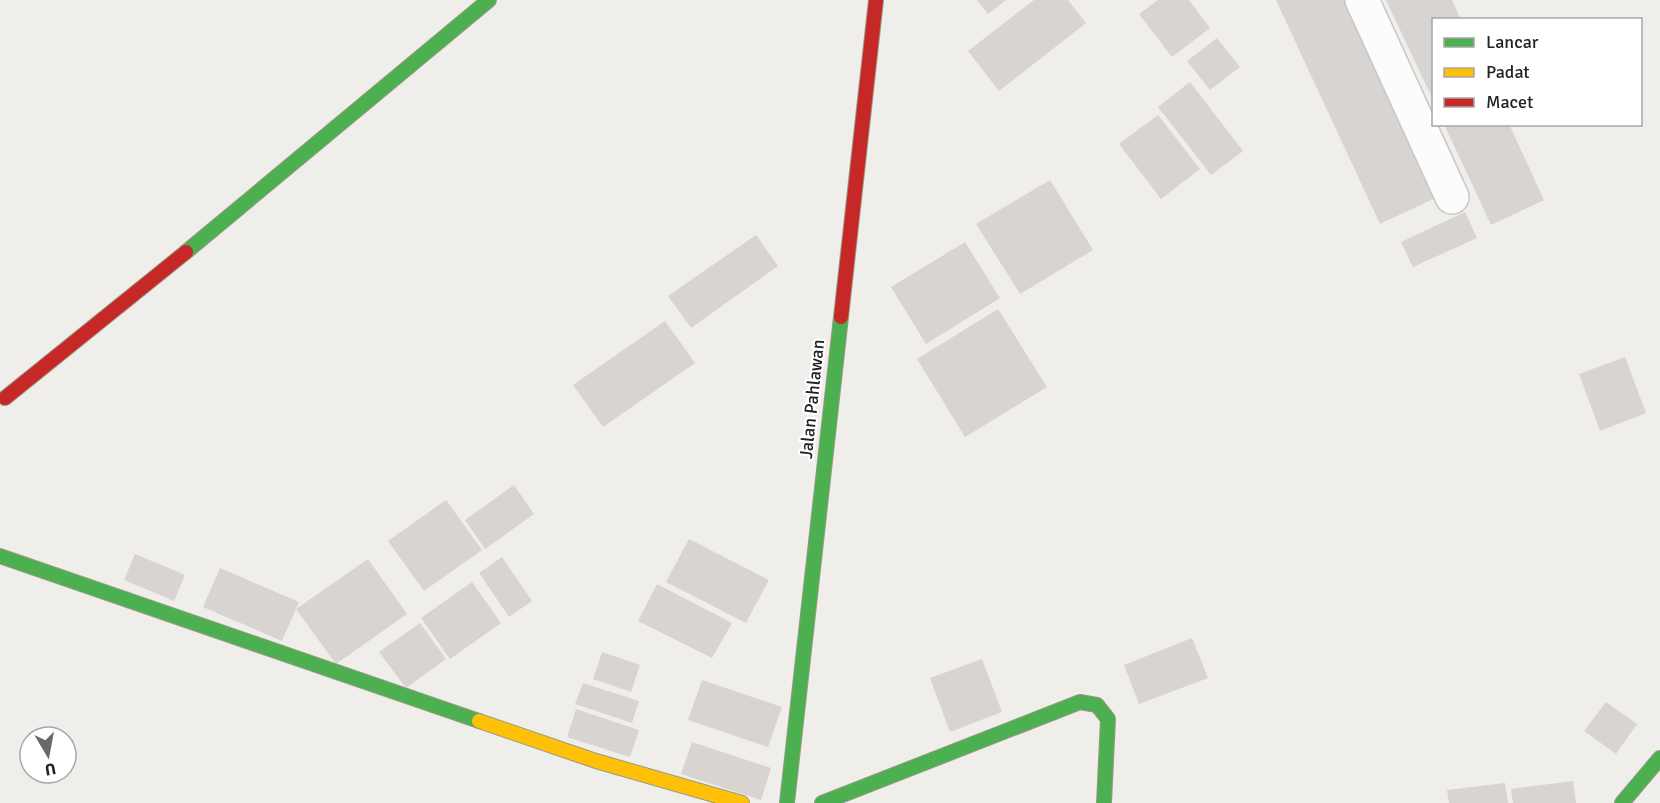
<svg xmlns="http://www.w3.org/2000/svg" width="1660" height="803" viewBox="0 0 1660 803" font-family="Signika,sans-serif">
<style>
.building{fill:#d7d4d2}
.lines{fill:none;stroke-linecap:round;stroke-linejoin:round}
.street-casing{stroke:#c9c8c7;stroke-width:36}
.fast-casing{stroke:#999a82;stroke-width:16}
.slow-casing{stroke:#999a82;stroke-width:16}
.jam-casing{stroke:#999a82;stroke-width:16}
.street{stroke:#fdfcfc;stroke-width:33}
.fast{stroke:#4caf50;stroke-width:14}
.slow{stroke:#ffc107;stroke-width:14}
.jam{stroke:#c62828;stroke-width:14}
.labels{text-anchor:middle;stroke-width:4.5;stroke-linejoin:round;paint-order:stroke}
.street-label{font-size:18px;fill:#222;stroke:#fff}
</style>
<rect width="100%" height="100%" fill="#f0eeeb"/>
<g class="building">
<path d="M 977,0 L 1006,0 L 988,14 Z"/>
<path d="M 1034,0 L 1068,0 L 1086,23 L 999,91 L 968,51 Z"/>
<path d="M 1158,0 L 1189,0 L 1210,28 L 1172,57 L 1139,14 Z"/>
<path d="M 1276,0 L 1357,0 L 1446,193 L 1380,224 Z"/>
<path d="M 1386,0 L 1452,0 L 1461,20 L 1434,20 L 1434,102 Z"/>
<path d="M 1217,38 L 1240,67 L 1210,90 L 1187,61 Z"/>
<path d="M 1190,82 L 1243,151 L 1211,175 L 1158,107 Z"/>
<path d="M 1158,115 L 1200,169 L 1161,199 L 1119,144 Z"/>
<path d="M 1444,124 L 1509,124 L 1544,200 L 1491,225 Z"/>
<path d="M 1050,180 L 1093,250 L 1020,294 L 976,224 Z"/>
<path d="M 1465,212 L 1477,238 L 1413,267 L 1401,242 Z"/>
<path d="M 756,235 L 778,266 L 691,328 L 668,296 Z"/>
<path d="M 965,242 L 1000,298 L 926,344 L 891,287 Z"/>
<path d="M 998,309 L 1047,387 L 965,437 L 917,359 Z"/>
<path d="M 665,321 L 695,363 L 603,427 L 573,385 Z"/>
<path d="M 1625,357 L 1646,413 L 1600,431 L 1579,374 Z"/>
<path d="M 514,485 L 534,514 L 485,549 L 465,520 Z"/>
<path d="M 446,500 L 482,550 L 424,591 L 388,541 Z"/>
<path d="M 689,539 L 769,580 L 746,623 L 666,582 Z"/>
<path d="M 135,554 L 185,575 L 174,601 L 124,580 Z"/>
<path d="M 502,557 L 532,601 L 509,617 L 479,573 Z"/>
<path d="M 368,559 L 407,614 L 336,664 L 296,609 Z"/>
<path d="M 220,568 L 299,602 L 282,641 L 203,607 Z"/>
<path d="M 472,582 L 501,623 L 450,659 L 421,618 Z"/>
<path d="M 657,584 L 732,623 L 712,658 L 638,621 Z"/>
<path d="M 420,623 L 446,659 L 406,688 L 379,652 Z"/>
<path d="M 1192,638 L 1208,678 L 1139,704 L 1124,665 Z"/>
<path d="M 602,652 L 640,665 L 631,692 L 593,679 Z"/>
<path d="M 982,659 L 1002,712 L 950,732 L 930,678 Z"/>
<path d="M 702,680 L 782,707 L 768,747 L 688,720 Z"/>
<path d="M 583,683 L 639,701 L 632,723 L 575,704 Z"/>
<path d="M 1606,702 L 1637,724 L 1616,754 L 1584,731 Z"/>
<path d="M 576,709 L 639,730 L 630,757 L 567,737 Z"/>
<path d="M 692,742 L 771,768 L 761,800 L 681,774 Z"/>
<path d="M 1573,781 L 1576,803 L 1513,803 L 1511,789 Z"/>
<path d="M 1505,783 L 1508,803 L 1449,803 L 1447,790 Z"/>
</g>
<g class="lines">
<g class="street-casing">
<path id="street" d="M 1362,0 L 1452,197"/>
</g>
<g class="fast-casing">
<g id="fast">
<path d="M 186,252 L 489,0"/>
<path d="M 0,556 L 479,721"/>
<path d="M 787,803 L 841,317"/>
<path d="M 822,803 L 1080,702 L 1097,705 L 1108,719 L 1104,803"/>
<path d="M 1622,803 L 1660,758"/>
</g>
</g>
<g class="slow-casing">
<path id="slow" d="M 479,721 L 596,761 L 742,803"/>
</g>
<g class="jam-casing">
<g id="jam">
<path d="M 841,317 L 876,0"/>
<path d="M 5,398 L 186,252"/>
</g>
</g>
<use href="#street" class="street"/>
<use href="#fast" class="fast"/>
<use href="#slow" class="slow"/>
<use href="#jam" class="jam"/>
</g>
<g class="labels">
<g class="street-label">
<text transform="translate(812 399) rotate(-84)" y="6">Jalan Pahlawan</text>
</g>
</g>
<rect x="1432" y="18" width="210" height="108" fill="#ffffff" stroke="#a7a7a7" stroke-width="1.5"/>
<rect x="1444" y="38" width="30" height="9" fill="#4caf50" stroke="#a7a7a7" stroke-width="1.5"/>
<text x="1486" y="48" font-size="18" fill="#222222">Lancar</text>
<rect x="1444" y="68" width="30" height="9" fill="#ffc107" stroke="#a7a7a7" stroke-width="1.5"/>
<text x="1486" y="78" font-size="18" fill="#222222">Padat</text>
<rect x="1444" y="98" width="30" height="9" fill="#c62828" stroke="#a7a7a7" stroke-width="1.5"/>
<text x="1486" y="108" font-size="18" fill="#222222">Macet</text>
<g transform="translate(48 755) rotate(170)"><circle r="28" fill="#ffffff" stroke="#a7a7a7" stroke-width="1.5"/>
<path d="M0-4.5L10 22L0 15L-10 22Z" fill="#6a6968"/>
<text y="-9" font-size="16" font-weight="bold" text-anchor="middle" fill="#222222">U</text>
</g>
</svg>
